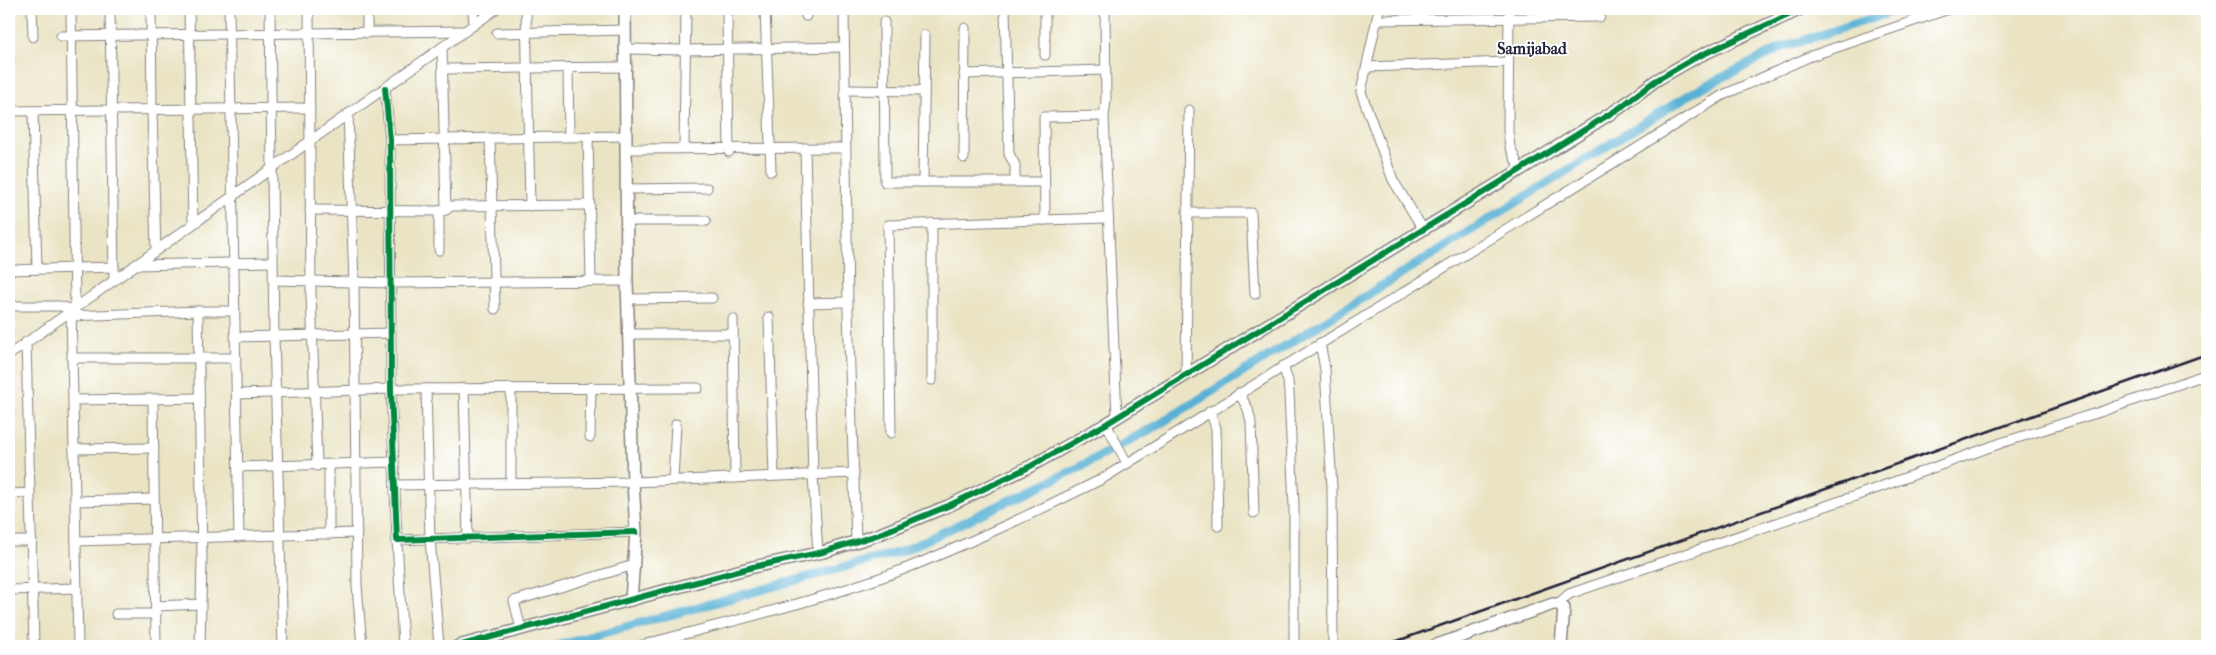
<svg xmlns="http://www.w3.org/2000/svg" width="2216" height="655" viewBox="0 0 2216 655" font-family="'IM FELL French Canon',serif">
<style>
.lines{fill:none;stroke-linecap:round;stroke-linejoin:round}
.canal{stroke:#58b1d5;stroke-width:9}
.minor-casing{stroke:#868380;stroke-width:11}
.tertiary-casing{stroke:#868380;stroke-width:14}
.minor{stroke:#fff;stroke-width:9}
.tertiary{stroke:#fff;stroke-width:11}
.rail{stroke:#22223b;stroke-width:2.5}
.cycleway-casing{stroke:#fff;stroke-width:9}
.cycleway{stroke:#00873e;stroke-width:6}
.labels{text-anchor:middle;stroke-width:4;stroke-linejoin:round;paint-order:stroke}
.neighbourhood-label{font-size:16px;font-weight:bold;fill:#22223b;stroke:#fff}
</style>
<rect width="100%" height="100%" fill="#fff"/>
<filter id="ink" filterUnits="userSpaceOnUse"><feTurbulence type="fractalNoise" baseFrequency=".02" numOctaves="2"/><feDisplacementMap in="SourceGraphic" scale="10" xChannelSelector="R" yChannelSelector="G"/><feConvolveMatrix kernelMatrix="1 2 1 2 8 2 1 2 1" color-interpolation-filters="sRGB"/></filter>
<filter id="wash" filterUnits="userSpaceOnUse"><feTurbulence type="fractalNoise" baseFrequency=".0096" numOctaves="4" result="noise"/><feDisplacementMap in="SourceGraphic" scale="20" xChannelSelector="R" yChannelSelector="G"/><feGaussianBlur stdDeviation="1.12" result="paint"/><feColorMatrix in="noise" values="0 0 0 0 0 0 0 0 0 0 0 0 0 0 0 0 0 1.4 0 .05"/><feComposite in="paint" operator="in"/></filter>
<g filter="url(#wash)">
<rect width="100%" height="100%" fill="#eae4c4"/>
<g class="lines">
<path class="canal" d="M 556,646 L 903,551 L 1078,468 L 1158,425 L 1697,90 L 1783,47 L 1901,9"/>
</g>
</g>
<g filter="url(#ink)">
<g class="lines">
<g class="minor-casing">
<g id="minor">
<path d="M 32,9 L 33,37"/>
<path d="M 71,9 L 75,307"/>
<path d="M 110,9 L 114,280"/>
<path d="M 151,9 L 152,110 L 156,250"/>
<path d="M 189,9 L 193,224"/>
<path d="M 229,9 L 239,537"/>
<path d="M 270,9 L 274,337 L 283,646"/>
<path d="M 309,9 L 311,294 L 317,466"/>
<path d="M 367,9 L 367,33"/>
<path d="M 473,9 L 474,25"/>
<path d="M 526,9 L 530,206"/>
<path d="M 765,9 L 771,171"/>
<path d="M 806,9 L 806,16"/>
<path d="M 844,9 L 848,311 L 856,541"/>
<path d="M 1005,9 L 1009,154 L 1015,165 L 1015,182"/>
<path d="M 1105,9 L 1106,101 L 1104,116 L 1117,417"/>
<path d="M 1379,9 L 1361,92 L 1393,180 L 1423,229"/>
<path d="M 1509,9 L 1508,131 L 1510,147 L 1520,170"/>
<path d="M 1623,9 L 1624,9"/>
<path d="M 727,14 L 729,152"/>
<path d="M 1377,20 L 1600,17"/>
<path d="M 884,22 L 885,182 L 1044,182"/>
<path d="M 497,33 L 625,30"/>
<path d="M 61,36 L 465,31"/>
<path d="M 442,47 L 446,210"/>
<path d="M 626,49 L 685,50 L 844,47"/>
<path d="M 1045,55 L 1045,9"/>
<path d="M 1367,67 L 1508,62"/>
<path d="M 568,68 L 569,136"/>
<path d="M 443,69 L 627,67"/>
<path d="M 964,74 L 1105,70"/>
<path d="M 385,88 L 390,140 L 391,389 L 397,540 L 636,532"/>
<path d="M 845,90 L 924,91"/>
<path d="M 9,111 L 310,108"/>
<path d="M 33,111 L 37,269"/>
<path d="M 348,114 L 354,283 L 357,586 L 362,646"/>
<path d="M 588,136 L 591,281"/>
<path d="M 490,138 L 495,309"/>
<path d="M 390,140 L 625,136"/>
<path d="M 684,148 L 686,9"/>
<path d="M 805,148 L 813,475 L 818,553"/>
<path d="M 626,149 L 845,148"/>
<path d="M 964,158 L 965,28"/>
<path d="M 923,182 L 925,35"/>
<path d="M 626,189 L 707,188"/>
<path d="M 310,210 L 439,211 L 446,210 L 451,206 L 590,205"/>
<path d="M 1187,213 L 1251,213 L 1255,294"/>
<path d="M 1045,220 L 1044,117 L 1104,116"/>
<path d="M 627,221 L 706,221"/>
<path d="M 932,223 L 932,380"/>
<path d="M 439,250 L 439,211"/>
<path d="M 135,265 L 273,262"/>
<path d="M 9,270 L 114,267"/>
<path d="M 274,280 L 391,283 L 627,281"/>
<path d="M 628,299 L 712,298"/>
<path d="M 808,303 L 847,302"/>
<path d="M 9,306 L 60,306 L 71,309 L 73,400 L 153,399 L 156,646"/>
<path d="M 198,311 L 235,311"/>
<path d="M 71,316 L 198,311 L 202,560 L 200,646"/>
<path d="M 769,317 L 774,476"/>
<path d="M 733,319 L 735,478"/>
<path d="M 629,334 L 733,334"/>
<path d="M 236,337 L 391,333"/>
<path d="M 26,342 L 34,646"/>
<path d="M 1320,343 L 1325,369 L 1332,488 L 1333,646"/>
<path d="M 9,355 L 496,9"/>
<path d="M 72,358 L 236,358"/>
<path d="M 1283,366 L 1288,381 L 1289,393 L 1294,507 L 1294,646"/>
<path d="M 1186,375 L 1189,110"/>
<path d="M 464,388 L 468,538"/>
<path d="M 511,388 L 511,483"/>
<path d="M 426,389 L 430,539 L 439,646"/>
<path d="M 1239,393 L 1248,409 L 1251,422 L 1254,513"/>
<path d="M 237,394 L 391,389 L 698,388"/>
<path d="M 153,399 L 199,398"/>
<path d="M 73,400 L 78,646"/>
<path d="M 1210,411 L 1216,428 L 1218,526"/>
<path d="M 1106,424 L 1127,463"/>
<path d="M 891,433 L 888,225 L 1108,218"/>
<path d="M 590,437 L 591,387"/>
<path d="M 74,449 L 154,448"/>
<path d="M 329,465 L 329,534"/>
<path d="M 238,467 L 394,462"/>
<path d="M 673,480 L 676,424"/>
<path d="M 395,485 L 633,482 L 854,473"/>
<path d="M 9,494 L 30,493"/>
<path d="M 76,501 L 154,499"/>
<path d="M 397,540 L 403,646"/>
<path d="M 9,541 L 32,541"/>
<path d="M 76,541 L 357,533"/>
<path d="M 9,590 L 77,588"/>
<path d="M 1558,604 L 1569,594 L 1858,495 L 2001,443 L 2103,411 L 2207,374"/>
<path d="M 157,606 L 200,604"/>
<path d="M 116,614 L 156,614"/>
<path d="M 521,629 L 514,601 L 634,565"/>
<path d="M 639,646 C 724,623 811,603 894,573 C 965,546 1034,513 1102,479 L 1723,95 L 1811,56 L 1949,9"/>
</g>
</g>
<g class="tertiary-casing">
<g id="tertiary">
<path d="M 625,9 L 627,281 L 633,482 L 636,532 L 631,600"/>
<path d="M 458,646 L 753,567 L 823,552 L 877,535 L 948,506 L 1029,467 L 1106,424 L 1520,170 L 1621,107 L 1655,81 L 1695,58 L 1801,9"/>
<path d="M 1434,646 L 1553,604 L 1558,604 L 1564,608 L 1561,646"/>
</g>
</g>
<use href="#minor" class="minor"/>
<use href="#tertiary" class="tertiary"/>
<path class="rail" d="M 1383,646 L 2207,354"/>
<g class="cycleway-casing">
<g id="cycleway">
<path d="M 385,88 L 390,140 L 391,389 L 397,540 L 636,532"/>
<path d="M 458,646 L 753,567 L 823,552 L 877,535 L 948,506 L 1029,467 L 1106,424 L 1520,170 L 1621,107 L 1655,81 L 1695,58 L 1801,9"/>
</g>
</g>
<use href="#cycleway" class="cycleway"/>
</g>
</g>
<g class="labels">
<g class="neighbourhood-label">
<text x="1532" y="54">Samijabad</text>
</g>
</g>
<rect width="2216" height="655" fill="none" stroke="#fff" stroke-width="30"/>
</svg>
